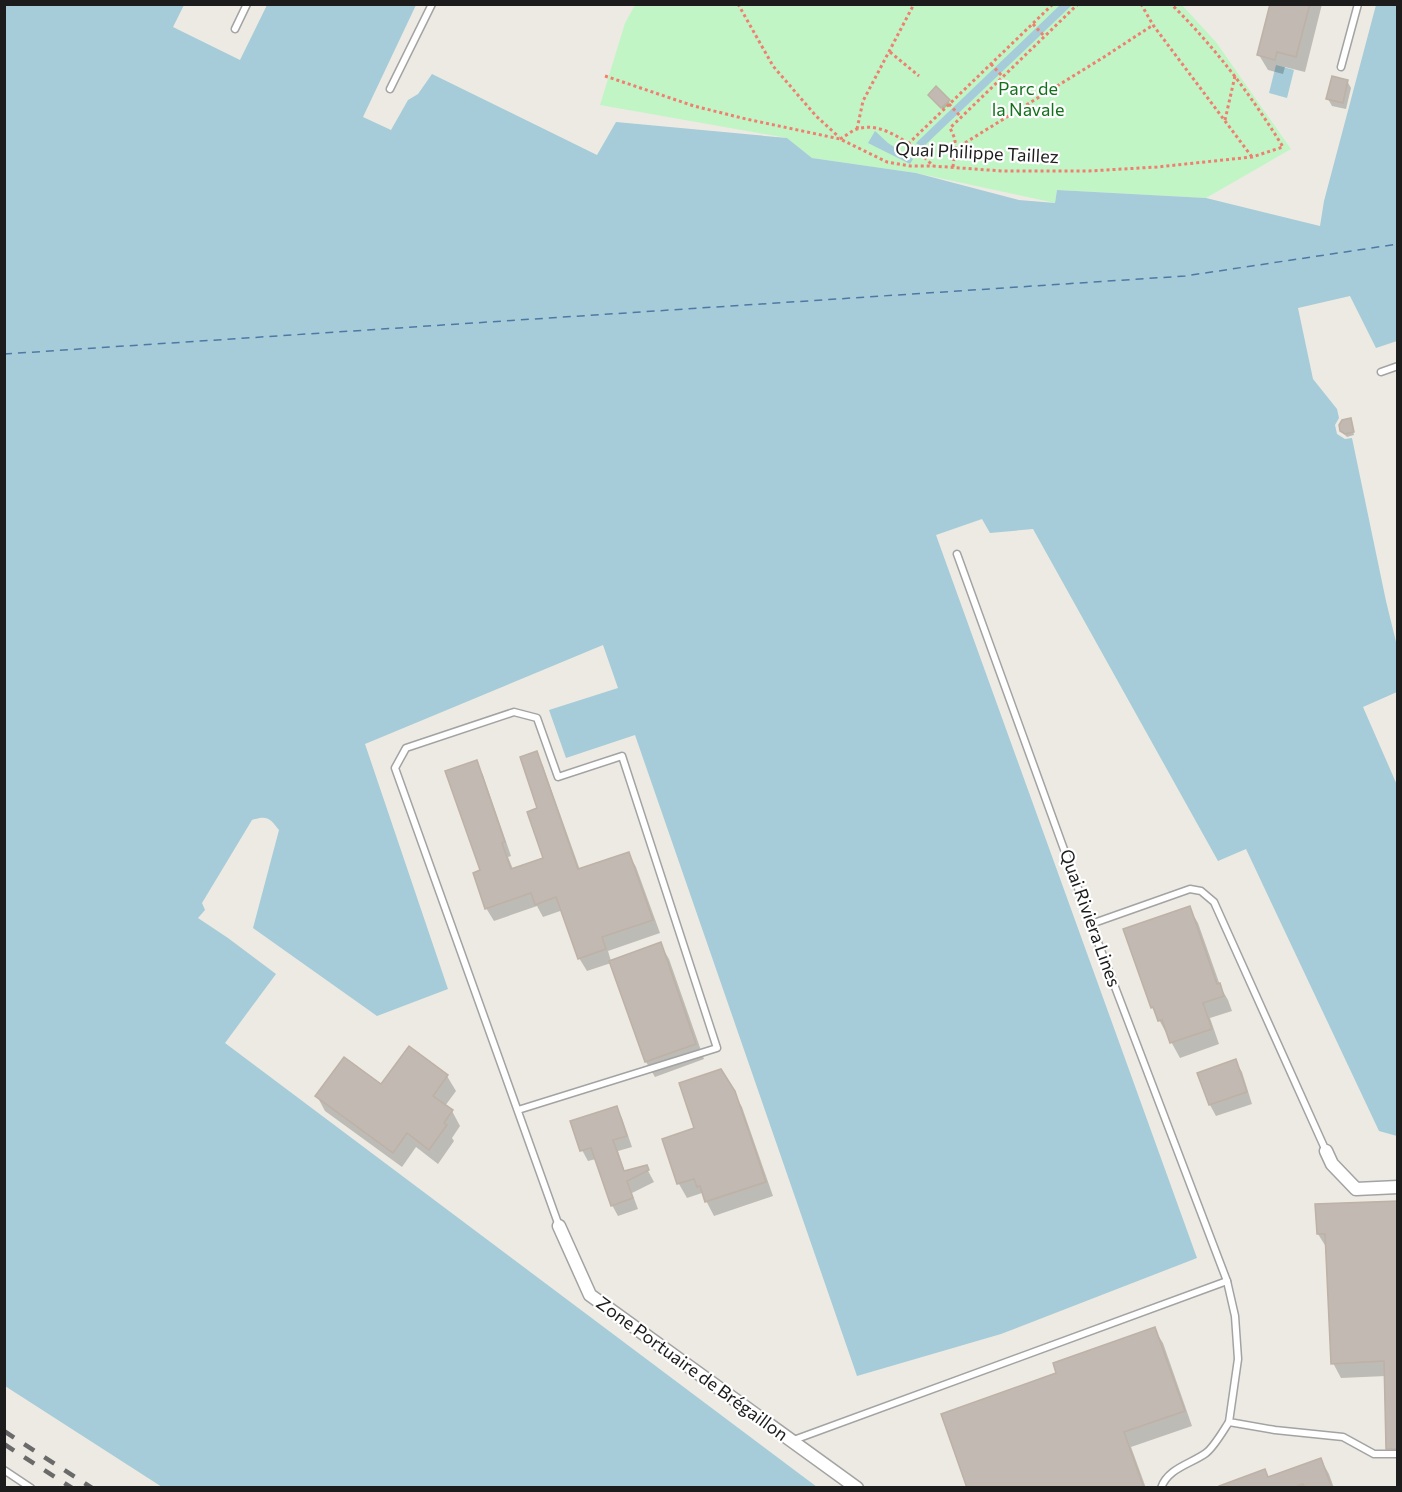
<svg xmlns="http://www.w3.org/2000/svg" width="1402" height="1492" viewBox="0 0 1402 1492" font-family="Commissioner,sans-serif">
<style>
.park{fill:#c1f5c6}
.water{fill:#a5ccd8}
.shadow{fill:#0003}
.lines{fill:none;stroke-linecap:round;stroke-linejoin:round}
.ferry{stroke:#4f79a5;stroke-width:1.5;stroke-dasharray:8 6;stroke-linecap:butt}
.building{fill:#c1b9b2;stroke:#beb1a6;stroke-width:1.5}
.service-casing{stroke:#a3a3a3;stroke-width:9}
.minor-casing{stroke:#a3a3a3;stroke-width:15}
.path{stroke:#f07f70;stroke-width:3;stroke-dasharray:3 3;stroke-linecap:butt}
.service{stroke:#fff;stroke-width:6}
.minor{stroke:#fff;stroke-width:12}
.rail{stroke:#6a6a6a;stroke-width:4.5;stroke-dasharray:12 12;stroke-linecap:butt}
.labels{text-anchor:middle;stroke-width:4.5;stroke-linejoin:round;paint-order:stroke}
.park-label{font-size:18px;fill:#12721c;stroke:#fff}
.street-label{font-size:18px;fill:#1c1c1c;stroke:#fff}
</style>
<rect width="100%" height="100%" fill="#edeae3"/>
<path class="park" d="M 635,5 L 1182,5 L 1216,42 L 1291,149 L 1206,198 L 1057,190 L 1055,203 L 916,173 L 812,158 L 787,138 L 600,105 L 625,23 Z"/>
<g class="water">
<path d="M 1061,4 L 1072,5 L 922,148 L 916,143 Z"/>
<path d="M 4,5 L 184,5 L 173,27 L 240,60 L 267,5 L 416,5 L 363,117 L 391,130 L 408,100 L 418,94 L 432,74 L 597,155 L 616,122 L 787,138 L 812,158 L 916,173 L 1019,200 L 1055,203 L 1057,190 L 1206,198 L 1320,226 L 1324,201 L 1376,5 L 1397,5 L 1397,341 L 1376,348 L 1350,296 L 1298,308 L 1313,379 L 1337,409 L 1339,418 L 1335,425 L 1337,434 L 1345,439 L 1352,438 L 1386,601 L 1397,646 L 1397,692 L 1363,707 L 1397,785 L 1397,1136 L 1379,1131 L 1246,849 L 1218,861 L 1033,529 L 990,533 L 982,519 L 936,535 L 1197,1258 L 1001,1334 L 857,1376 L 635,735 L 566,758 L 549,710 L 618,688 L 603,645 L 365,744 L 448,989 L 377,1016 L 253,928 L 279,830 C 270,818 267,815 252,820 L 202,903 L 205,910 L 198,918 L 228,938 L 276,974 L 225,1043 L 817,1487 L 162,1487 L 5,1386 Z"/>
<path d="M 1276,65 L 1294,70 L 1287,98 L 1269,93 Z"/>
<path d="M 875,131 L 888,143 L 913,159 L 910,164 L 868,143 Z"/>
</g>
<g class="shadow">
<path d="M 1271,4 L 1322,4 L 1305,72 L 1285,67 L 1283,74 L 1268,70 L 1259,55 Z"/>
<path d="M 1347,81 L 1351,88 L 1346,109 L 1332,106 L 1328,99 Z"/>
<path d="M 934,100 L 948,101 L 950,103 L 943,110 Z"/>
<path d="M 1350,420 L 1354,435 L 1347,437 L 1341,431 Z"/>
<path d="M 536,753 L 543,766 L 580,870 L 628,853 L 636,867 L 660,933 L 608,951 L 611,961 L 660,944 L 669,959 L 704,1059 L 655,1077 L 646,1062 L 611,963 L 587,971 L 579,958 L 563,910 L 543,917 L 537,906 L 494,921 L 486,908 L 481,871 L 476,762 L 483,775 L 511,856 L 508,857 L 513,869 L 545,859 L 539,809 Z"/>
<path d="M 1189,908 L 1198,923 L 1221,988 L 1228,1000 L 1232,1011 L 1210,1018 L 1219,1044 L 1180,1058 L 1152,1007 Z"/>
<path d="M 1235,1061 L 1242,1072 L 1252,1104 L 1216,1116 L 1210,1105 L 1199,1074 Z"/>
<path d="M 447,1076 L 456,1091 L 445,1106 L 452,1111 L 460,1126 L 452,1138 L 454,1141 L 438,1164 L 416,1147 L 402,1167 L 325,1111 L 317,1096 Z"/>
<path d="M 733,1092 L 742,1107 L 773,1196 L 714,1216 L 702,1193 L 687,1198 L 679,1184 L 664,1140 L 696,1129 Z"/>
<path d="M 616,1107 L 622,1118 L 632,1147 L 618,1151 L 625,1172 L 646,1167 L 654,1182 L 632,1193 L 638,1209 L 618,1216 L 612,1205 L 596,1159 L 588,1161 L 582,1150 Z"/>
<path d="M 1398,1202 L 1398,1455 L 1396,1455 L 1388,1440 L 1386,1376 L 1341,1378 L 1333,1363 L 1328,1250 L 1318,1234 Z"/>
<path d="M 1154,1329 L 1163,1343 L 1192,1426 L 1131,1447 L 1146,1488 L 969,1488 L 1058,1374 Z"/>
<path d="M 1321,1460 L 1329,1474 L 1334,1488 L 1218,1488 L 1265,1471 L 1269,1478 Z"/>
</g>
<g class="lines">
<path class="ferry" d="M 4,354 L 1185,276 L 1398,244"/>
</g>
<g class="building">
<path d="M 1270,4 L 1310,4 L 1296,57 L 1277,52 L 1275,60 L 1257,55 Z"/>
<path d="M 1332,76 L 1348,80 L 1343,103 L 1326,99 Z"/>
<path d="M 936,86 L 950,100 L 941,108 L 928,95 Z"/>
<path d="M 1351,418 L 1354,432 L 1345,434 L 1340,431 L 1339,425 L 1342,420 Z"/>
<path d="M 537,751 L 578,869 L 629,852 L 653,920 L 602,937 L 606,949 L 578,959 L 556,897 L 535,905 L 531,893 L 485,909 L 473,873 L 480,870 L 445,771 L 477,760 L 505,842 L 502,843 L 511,869 L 543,858 L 527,812 L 537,808 L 520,757 Z"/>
<path d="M 1190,906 L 1217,984 L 1220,983 L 1224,996 L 1203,1003 L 1212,1029 L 1170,1043 L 1162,1020 L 1158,1021 L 1153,1007 L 1151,1008 L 1123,929 Z"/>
<path d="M 661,942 L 696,1044 L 645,1062 L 609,961 Z"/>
<path d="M 409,1046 L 448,1075 L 433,1096 L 453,1110 L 444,1123 L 447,1125 L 429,1150 L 407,1133 L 393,1153 L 315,1096 L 344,1057 L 381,1084 Z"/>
<path d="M 1236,1059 L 1247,1092 L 1209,1105 L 1197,1073 Z"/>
<path d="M 721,1069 L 735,1091 L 766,1182 L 705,1202 L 700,1186 L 697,1187 L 694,1179 L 677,1184 L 662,1139 L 694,1128 L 679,1083 Z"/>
<path d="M 617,1106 L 627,1136 L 613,1140 L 624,1171 L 647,1165 L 649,1170 L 627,1181 L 633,1198 L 611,1206 L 591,1148 L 580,1151 L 570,1121 Z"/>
<path d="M 1398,1201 L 1398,1449 L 1386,1449 L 1384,1361 L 1331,1364 L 1325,1234 L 1317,1234 L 1315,1204 Z"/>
<path d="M 1155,1327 L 1185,1411 L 1124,1432 L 1144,1488 L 967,1488 L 941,1414 L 1056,1373 L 1053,1363 Z"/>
<path d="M 1321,1458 L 1332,1488 L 1305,1488 L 1303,1484 L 1293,1488 L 1219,1488 L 1219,1486 L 1265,1469 L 1268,1477 Z"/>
</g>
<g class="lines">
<g class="service-casing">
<g id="service">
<path d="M 235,29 L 247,4"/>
<path d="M 1341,67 L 1358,4"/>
<path d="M 390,89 L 432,4"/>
<path d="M 1381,372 L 1398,366"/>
<path d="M 957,554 L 1091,924 L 1227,1281 L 1235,1316 L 1238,1359 L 1229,1422 L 1275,1430 L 1343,1437 L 1374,1454 L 1398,1454"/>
<path d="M 1091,924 L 1190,889 L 1201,891 L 1214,902 L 1326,1151"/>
<path d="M 518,1110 L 717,1048 L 622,756 L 558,777 L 537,718 L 514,712 L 406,748 L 395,768 L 559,1226"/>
<path d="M 791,1441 L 1227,1281"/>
<path d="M 4,1470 L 31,1488"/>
<path d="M 1161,1488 C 1168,1468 1191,1464 1206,1453 C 1214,1447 1223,1431 1229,1422"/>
</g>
</g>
<g class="minor-casing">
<g id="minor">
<path d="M 1326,1151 L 1332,1164 L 1356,1189 L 1398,1187"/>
<path d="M 559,1226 L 590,1295 L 857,1488"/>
</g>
</g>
<g class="path">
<path d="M 738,4 L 773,66 L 816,116 L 839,137"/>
<path d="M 1141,4 L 1153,25 L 1252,157"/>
<path d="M 1033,24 L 1044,36"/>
<path d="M 890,52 L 919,76"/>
<path d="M 991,64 L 1002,76"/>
<path d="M 605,76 L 694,106 L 746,119 L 840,139 L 887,162 L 910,166 L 933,166 L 1002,171 L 1089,171 L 1157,167 L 1252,157 L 1283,147 C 1251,95 1215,47 1171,4"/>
<path d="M 949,104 L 961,117"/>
<path d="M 1225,120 L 1235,76"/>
<path d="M 857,129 L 863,101 L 914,4"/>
<path d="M 840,139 C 846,136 851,131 857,129 C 884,120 916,148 933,166"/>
<path d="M 908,144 L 1053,4"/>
<path d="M 955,149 L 955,139 L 950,128 L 1078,4"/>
<path d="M 953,167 L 955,149 L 1104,57 L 1153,25"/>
</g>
<use href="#service" class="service"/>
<use href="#minor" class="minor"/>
<g class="rail">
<path d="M 4,1431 L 92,1488"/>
<path d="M 4,1444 L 72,1488"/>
</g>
</g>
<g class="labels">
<g class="park-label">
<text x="1028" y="95">Parc de<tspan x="1028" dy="21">la Navale</tspan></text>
</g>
<g class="street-label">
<text transform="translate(977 153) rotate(3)" y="6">Quai Philippe Taillez</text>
<text transform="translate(1090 918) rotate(70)" y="6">Quai Riviera Lines</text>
<text transform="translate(692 1369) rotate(36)" y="6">Zone Portuaire de Brégaillon</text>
</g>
</g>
<rect width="1402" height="1492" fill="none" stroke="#1c1c1c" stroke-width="12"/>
</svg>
